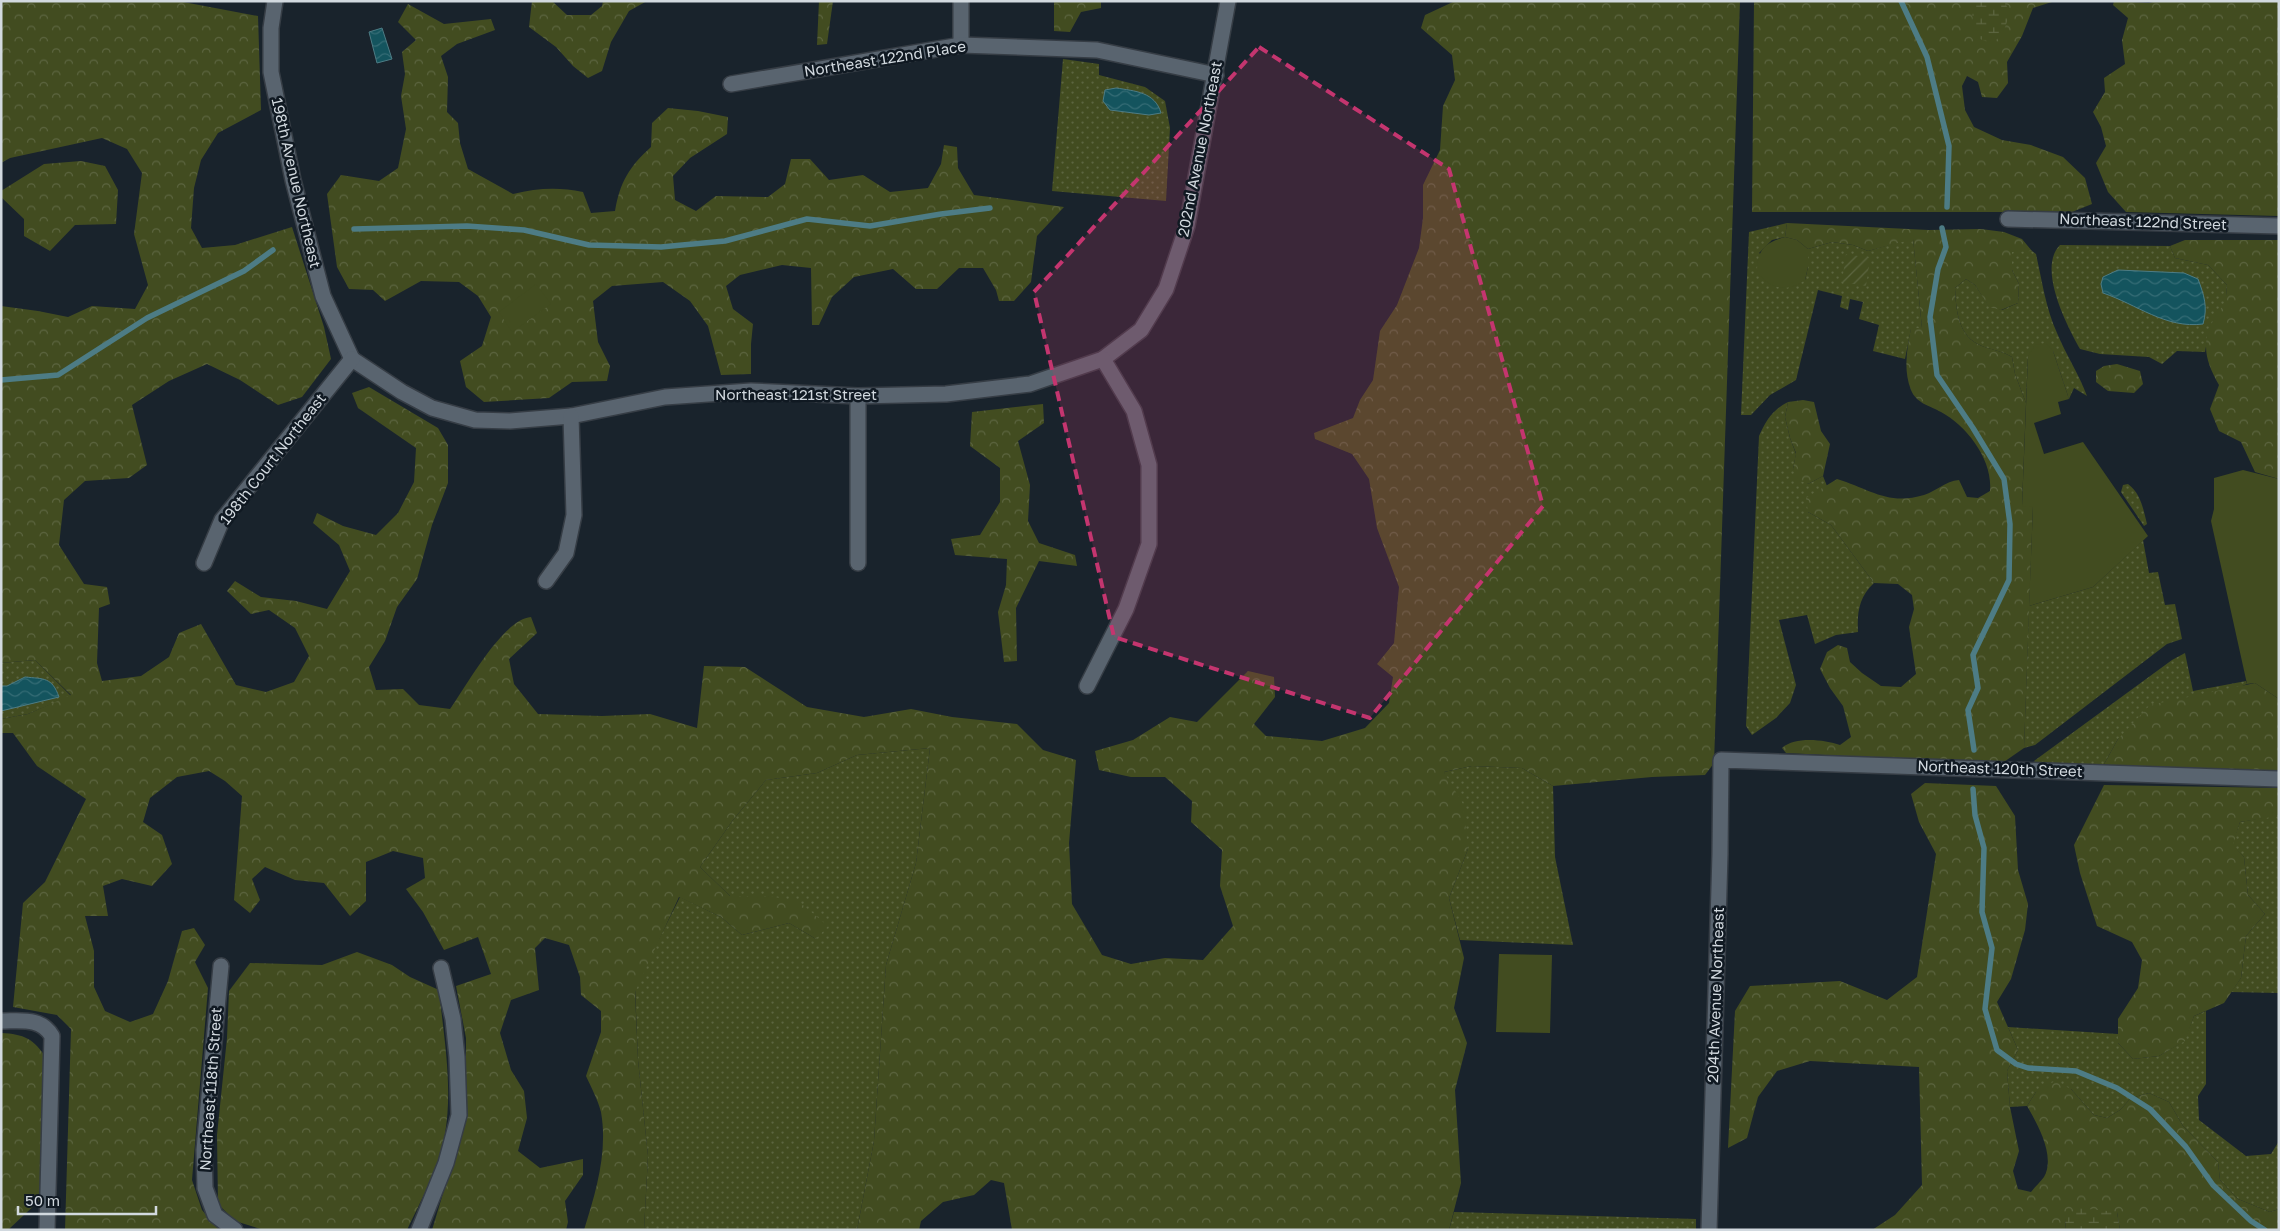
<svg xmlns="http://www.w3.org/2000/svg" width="2280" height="1231" viewBox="0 0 2280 1231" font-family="'Golos Text',sans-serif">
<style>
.grass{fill:url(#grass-dots)}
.forest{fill:url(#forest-crowns)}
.wetland{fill:url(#wetland-marsh)}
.garden{fill:url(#garden-furrows)}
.pitch{fill:#424c20}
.water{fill:url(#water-waves);stroke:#4d7c85}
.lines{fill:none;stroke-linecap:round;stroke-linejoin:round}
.stream{stroke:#4d7c85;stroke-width:5.5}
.street-casing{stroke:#363d45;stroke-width:18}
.street{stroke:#59646f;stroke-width:15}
.marked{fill:#c4356f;fill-opacity:0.2;stroke:#c4356f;stroke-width:4;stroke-dasharray:10 6;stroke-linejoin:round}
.labels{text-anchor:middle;stroke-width:5;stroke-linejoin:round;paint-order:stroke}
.street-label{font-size:15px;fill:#d2d9df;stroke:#101922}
</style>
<defs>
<pattern id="grass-dots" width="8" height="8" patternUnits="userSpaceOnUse" patternTransform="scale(1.25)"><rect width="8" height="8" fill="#424c20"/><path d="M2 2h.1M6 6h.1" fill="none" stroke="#5c6540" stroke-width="1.8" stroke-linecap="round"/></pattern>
<pattern id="forest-crowns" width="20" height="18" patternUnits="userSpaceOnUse" patternTransform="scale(1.25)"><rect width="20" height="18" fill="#424c20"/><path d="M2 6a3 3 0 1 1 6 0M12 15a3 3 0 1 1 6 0" fill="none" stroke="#5c6540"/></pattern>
<pattern id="wetland-marsh" width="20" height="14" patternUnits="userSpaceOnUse" patternTransform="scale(1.25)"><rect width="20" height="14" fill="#424c20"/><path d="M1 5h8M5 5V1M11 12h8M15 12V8" fill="none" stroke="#5c6540"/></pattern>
<pattern id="garden-furrows" width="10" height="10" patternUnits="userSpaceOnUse" patternTransform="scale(1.25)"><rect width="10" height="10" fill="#424c20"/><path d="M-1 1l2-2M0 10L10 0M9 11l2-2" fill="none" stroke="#5c6540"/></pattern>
<pattern id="water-waves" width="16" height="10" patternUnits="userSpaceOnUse" patternTransform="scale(1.25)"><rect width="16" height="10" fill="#14545e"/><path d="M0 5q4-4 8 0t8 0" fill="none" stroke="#356c75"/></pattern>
</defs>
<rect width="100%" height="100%" fill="#19232c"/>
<g class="grass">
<path d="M 1063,59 L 1099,64 L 1099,75 L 1145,87 L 1165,101 L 1170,128 L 1166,201 L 1052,191 Z"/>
<path d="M 1787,223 L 1785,237 L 1772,240 L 1759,253 L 1805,280 L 1808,267 L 1808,249 L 1832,242 L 1853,245 L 1868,251 L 1913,238 L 1922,328 L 1911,329 L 1905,359 L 1873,351 L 1879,325 L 1859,319 L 1863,302 L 1850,299 L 1848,310 L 1840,307 L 1842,296 L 1818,290 L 1796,380 L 1770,395 L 1751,415 L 1741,415 L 1749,232 Z"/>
<path d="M 2060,245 L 2170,246 L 2175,258 L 2208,265 L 2227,285 L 2226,303 L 2213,322 L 2208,335 L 2205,352 L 2177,351 L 2162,364 L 2149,357 L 2100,354 L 2080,349 C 2067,326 2037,268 2060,245 Z"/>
<path d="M 2012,251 L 2032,251 L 2036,254 C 2042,281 2046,309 2057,333 C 2066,355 2079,374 2087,396 L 2074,388 L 2069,399 L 2053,351 L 2028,356 L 2026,403 L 2015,374 L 2012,357 C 2002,351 1992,350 1982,346 C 1958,337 1956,310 1955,288 L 1966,279 L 1975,285 L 1989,306 L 2002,310 L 2018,303 L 2019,284 L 2012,270 Z"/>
<path d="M 1788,402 L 1785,417 L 1790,438 L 1796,454 L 1793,469 L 1808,484 L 1823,476 L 1827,486 L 1818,492 L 1808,512 L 1831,525 L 1874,583 C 1859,597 1857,612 1858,632 L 1836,635 L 1815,644 L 1807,615 L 1779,620 L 1796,685 L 1790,703 L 1776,718 L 1752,735 L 1746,726 L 1759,436 C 1766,421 1772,410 1788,402 Z"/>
<path d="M 2128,484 C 2141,494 2143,508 2147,524 L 2144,526 L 2121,492 L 2123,485 Z"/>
<path d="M 2143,540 L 2149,573 L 2158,572 L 2165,605 L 2175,604 L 2182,639 L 2167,644 L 2035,745 L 2024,748 L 2029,606 L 2093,587 Z"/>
<path d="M 2185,653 L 2193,691 L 2246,681 L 2247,684 L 2118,739 L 2103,766 L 2036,764 L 2034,761 L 2172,660 Z"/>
<path d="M 35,660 L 71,696 L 28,714 L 1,719 L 1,663 Z"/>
<path d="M 930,748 L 916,863 L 886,965 L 874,1141 L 857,1230 L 644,1230 L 648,1156 L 638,1060 L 635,987 L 680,897 L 721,917 L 742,935 L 789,923 L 816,939 L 768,896 L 730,896 L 700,867 L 733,820 L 766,780 L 817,773 L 857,755 Z"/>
<path d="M 1472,766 L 1522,768 L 1553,786 L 1555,857 L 1573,945 L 1460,940 L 1449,898 L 1468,849 L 1444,772 Z"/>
<path d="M 2278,815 L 2279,993 L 2231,992 L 2241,978 L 2246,936 L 2265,914 L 2248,895 L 2244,857 L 2232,845 L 2240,822 Z"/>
<path d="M 2206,1011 L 2206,1084 L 2198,1096 L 2199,1120 L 2246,1156 L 2271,1154 L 2279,1141 L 2279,1209 L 2270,1212 L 2238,1199 L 2220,1180 L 2218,1162 L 2183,1126 L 2169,1102 L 2149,1093 L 2131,1098 L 2120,1110 L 2107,1118 L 2094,1115 L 2071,1089 L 2036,1092 L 2027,1106 L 2010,1107 L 2007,1071 L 2018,1050 L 2008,1027 L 2118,1034 L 2118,1043 L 2133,1059 L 2159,1056 L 2184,1041 L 2194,1016 Z"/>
<path d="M 1454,1212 L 1696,1219 L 1696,1230 L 1449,1230 Z"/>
</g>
<g class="forest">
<path d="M 1,1 L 178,1 L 258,16 L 261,110 L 218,133 L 201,160 L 194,188 L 191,228 L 202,248 L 235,245 L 292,227 L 324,327 L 331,359 L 302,397 L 278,405 L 240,380 L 207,364 L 169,381 L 132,405 L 147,465 L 129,478 L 85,481 L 64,500 L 59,545 L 84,584 L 107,587 L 110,604 L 99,608 L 97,663 L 102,681 L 141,676 L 169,657 L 179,633 L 201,624 L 236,685 L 266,692 L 294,682 L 309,656 L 295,628 L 269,610 L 251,614 L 227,591 L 235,581 L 261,597 L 296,601 L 327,609 L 350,571 L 339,545 L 313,523 L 317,513 L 343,526 L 376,535 L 398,513 L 414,482 L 416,448 L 358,408 L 352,393 L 369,387 L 438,428 L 448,445 L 448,483 L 432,525 L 417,579 L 397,607 L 385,641 L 369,667 L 376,690 L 403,689 L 419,705 L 450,709 C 467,685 503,619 531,617 L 537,633 L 509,659 L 514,684 L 538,714 L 602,716 L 650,714 L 697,728 L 704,666 L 745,667 L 807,707 L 864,717 L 911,709 L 952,717 L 1017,724 L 1043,750 L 1076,760 L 1069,843 L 1072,904 L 1102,955 L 1131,964 L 1165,958 L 1203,960 L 1233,926 L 1220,886 L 1222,850 L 1191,822 L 1192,801 L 1165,777 L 1131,777 L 1099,770 L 1095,751 L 1133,740 L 1170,717 L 1197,722 L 1248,671 L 1274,677 L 1275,697 L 1254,724 L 1266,736 L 1322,741 L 1365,728 L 1389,703 L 1393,677 L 1377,664 L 1394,643 L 1399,587 L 1377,528 L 1369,479 L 1352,454 L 1315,439 L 1314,433 L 1353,418 L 1360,400 L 1373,380 L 1380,331 L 1397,305 L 1419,248 L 1423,218 L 1423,185 L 1440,150 L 1443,106 L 1455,80 L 1452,55 L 1421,28 L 1425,15 L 1455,1 L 1740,1 L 1714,763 L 1705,775 L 1652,777 L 1553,786 L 1522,768 L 1472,766 L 1444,772 L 1463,804 L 1468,849 L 1449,898 L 1464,958 L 1454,1008 L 1467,1043 L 1455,1090 L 1461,1183 L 1449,1230 L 1012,1230 L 1004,1183 L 991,1180 L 974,1195 L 943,1202 L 921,1221 L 919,1230 L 857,1230 L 874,1141 L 886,965 L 916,863 L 930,748 L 857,755 L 817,773 L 766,780 L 733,820 L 700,867 L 730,896 L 768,896 L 798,901 L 828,926 L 816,939 L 789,923 L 742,935 L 721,917 L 679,897 L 635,992 L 638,1060 L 648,1156 L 644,1230 L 584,1230 C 596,1192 608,1152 601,1112 C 598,1100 591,1087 586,1076 L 601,1032 L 601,1011 L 581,995 L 580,977 L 569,945 L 545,938 L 535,948 L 539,990 L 511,1000 L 500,1033 L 511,1070 L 524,1091 L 527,1118 L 518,1151 L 540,1168 L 583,1159 L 583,1175 L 565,1201 L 568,1222 L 566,1230 L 432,1230 L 466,1117 L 466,1038 L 456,986 L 491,974 L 478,937 L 444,950 L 423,912 L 406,889 L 425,878 L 423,858 L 393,851 L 366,862 L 366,901 L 350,916 L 324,883 L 295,880 L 265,867 L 252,879 L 260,900 L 250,913 L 234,900 L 242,796 L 225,781 L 209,771 L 177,777 L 150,798 L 143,822 L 162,835 L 172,864 L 152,886 L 122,879 L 103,886 L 108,916 L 85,916 L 94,951 L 94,987 L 105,1011 L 130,1022 L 153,1014 L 168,981 L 182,931 L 194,928 L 205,945 L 195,962 L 208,988 L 192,1180 L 202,1210 L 219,1230 L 65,1230 L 71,1029 L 57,1015 L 13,1007 L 23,903 L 45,882 L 86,799 L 37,766 L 13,733 L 1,733 L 1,719 L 28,714 L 71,695 L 35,660 L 1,663 L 1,306 L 38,311 L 68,317 L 92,306 L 135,309 L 148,285 L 134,234 L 142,173 L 127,149 L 102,138 L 10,158 L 1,163 Z"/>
<path d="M 532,1 L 552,1 L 567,15 L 591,15 L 602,6 L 603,1 L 647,1 L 629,11 L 611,42 L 602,71 L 588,78 L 573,66 L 556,47 L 529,27 Z"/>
<path d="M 819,1 L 833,1 L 827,44 L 817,45 Z"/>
<path d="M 1054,1 L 1101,1 L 1101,8 L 1081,12 L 1070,32 L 1054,31 Z"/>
<path d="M 1754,1 L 2055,1 L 2033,8 L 2022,36 L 2007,62 L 2008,83 L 1997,98 L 1982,97 L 1978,82 L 1967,76 L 1962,86 L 1965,110 L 1974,127 L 2002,140 L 2031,145 L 2063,157 L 2085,178 L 2092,204 L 2072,212 L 1752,212 Z"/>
<path d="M 2114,1 L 2149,3 L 2157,1 L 2279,1 L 2279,216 L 2126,212 L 2108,192 L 2096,163 L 2106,146 L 2101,127 L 2093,112 L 2105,92 L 2104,78 L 2125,64 L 2122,40 L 2128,18 L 2113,5 Z"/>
<path d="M 408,4 L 444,24 L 491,19 L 495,30 L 457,44 L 441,56 L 448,77 L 447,112 L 458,123 L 460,143 L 468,169 L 513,194 C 538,188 558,187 583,192 L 591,213 L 615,211 C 620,182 629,167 651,147 L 652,123 L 668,108 L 698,111 L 728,117 L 727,134 L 690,158 L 673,176 L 675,200 L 696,211 L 716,196 L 768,197 L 785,184 L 791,159 L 810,159 L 829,180 L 863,175 L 890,192 L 928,188 L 941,164 L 944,145 L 957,147 L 958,168 L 974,195 L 1064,207 L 1037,236 L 1031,282 L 1014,301 L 999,301 L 996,290 L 983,268 L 959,268 L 937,289 L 916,289 L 893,269 L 854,277 L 832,297 L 819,325 L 812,325 L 811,268 L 782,265 L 740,275 L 726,286 L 733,309 L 753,324 L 751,344 L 751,374 L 721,375 L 708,326 L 690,301 L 663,282 L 612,286 L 593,301 L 598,342 L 610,366 L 607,381 L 572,382 L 549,398 L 484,402 L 466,387 L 460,361 L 482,346 L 491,317 L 478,296 L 459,282 L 421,281 L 385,301 L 373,290 L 349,289 L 337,267 L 327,194 L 341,175 L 379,181 L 398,168 L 406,129 L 401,96 L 405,74 L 402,52 L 416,40 L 398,22 Z"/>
<path d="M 81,161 L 105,166 L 118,190 L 116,224 L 75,225 L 50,251 L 24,236 L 24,219 L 1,197 L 1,191 L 44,164 Z"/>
<path d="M 1787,223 L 1929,230 L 1981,229 L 2004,232 L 2022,239 L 2032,251 L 2012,252 L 2012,270 L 2019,284 L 2018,303 L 2001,310 L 1989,307 L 1975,285 L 1966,279 L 1955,288 C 1956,310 1958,337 1982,346 C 1993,350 2002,351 2012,357 L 2015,374 L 2026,403 L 2022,505 L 2033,506 L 2024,748 L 2001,764 L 1786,753 L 1782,748 C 1796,736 1824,740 1840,745 L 1851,737 L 1843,706 L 1830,688 L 1820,669 L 1827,652 L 1838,645 L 1847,648 L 1850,662 L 1862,673 L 1881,686 L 1901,687 L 1916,674 L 1909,627 L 1914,609 L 1912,595 L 1898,584 L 1874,583 L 1831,525 L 1808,512 L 1806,498 L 1837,479 C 1870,489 1888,506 1924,495 C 1937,491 1945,481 1959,480 L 1967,497 L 1978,498 L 1990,491 C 1993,460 1967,426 1941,412 C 1930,406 1916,403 1911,390 C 1903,370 1907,348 1911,328 L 1922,328 L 1913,239 L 1868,251 L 1853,245 L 1832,242 L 1808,249 L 1797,240 L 1785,237 Z"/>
<path d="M 2185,240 L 2279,240 L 2279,479 L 2255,472 L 2241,442 L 2219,431 L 2210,409 L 2219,385 C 2207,364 2200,345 2213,321 C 2223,304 2226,306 2227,285 L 2208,265 L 2175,258 L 2170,246 Z"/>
<path d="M 2117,364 L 2140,371 L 2143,384 L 2134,393 L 2108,391 L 2096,382 L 2096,371 L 2104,366 Z"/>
<path d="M 1803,400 L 1814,402 L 1821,431 L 1830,444 L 1823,476 L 1808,484 L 1796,479 L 1793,469 L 1796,453 L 1790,438 L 1785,417 L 1788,402 Z"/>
<path d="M 1043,404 L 1044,423 L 1018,441 L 1030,485 L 1028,521 L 1039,543 L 1075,555 L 1077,566 L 1039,561 L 1016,608 L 1017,661 L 1004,662 L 998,612 L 1006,585 L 1007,559 L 955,555 L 951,539 L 980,535 L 1000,502 L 1000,468 L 970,446 L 972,412 Z"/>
<path d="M 2255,683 L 2279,699 L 2279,771 L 2103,766 L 2118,739 L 2150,705 Z"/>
<path d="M 1925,783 L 1996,786 L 2015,816 L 2018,870 L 2028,904 L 2025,930 L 2011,979 L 1997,1002 L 2018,1050 L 2007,1071 L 2010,1107 L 2019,1151 L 2013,1171 L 2018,1189 L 2031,1192 C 2035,1187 2040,1182 2044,1177 C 2056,1156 2037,1123 2027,1106 L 2036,1092 L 2055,1081 L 2071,1089 L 2094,1115 L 2107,1118 L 2120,1110 L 2131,1098 L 2149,1093 L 2169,1102 L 2183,1126 L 2218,1162 L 2220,1180 L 2238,1199 L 2270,1212 L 2279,1209 L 2279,1230 L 2120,1230 L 2117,1212 L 2065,1220 L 2066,1230 L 1872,1230 L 1895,1215 L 1922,1185 L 1919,1067 L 1810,1061 L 1777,1071 L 1758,1097 L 1747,1138 L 1728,1148 L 1735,1011 L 1750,986 L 1840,981 L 1887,1000 L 1917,977 L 1936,854 L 1919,822 L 1911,794 Z"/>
<path d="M 2104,785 L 2279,788 L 2279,816 L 2240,822 L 2233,845 L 2244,857 L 2248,895 L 2265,914 L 2246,936 L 2241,978 L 2224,1003 L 2194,1016 L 2185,1041 L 2159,1056 L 2133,1059 L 2118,1043 L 2118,1019 L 2138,988 L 2142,960 L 2132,942 L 2097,926 L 2080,873 L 2074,845 Z"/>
<path d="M 357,952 L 392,965 L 410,977 L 439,990 C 444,1039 453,1086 445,1134 C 441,1163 420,1203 407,1230 L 264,1230 L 235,1221 L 218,1204 L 217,1135 L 227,1038 L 229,991 L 250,963 L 322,965 Z"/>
<path d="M 1,1033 C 24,1034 34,1039 46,1058 L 41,1199 L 8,1230 L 1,1230 Z"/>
</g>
<g class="wetland">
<path d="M 1976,1 L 2004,1 L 2010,13 L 2004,30 L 1993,44 L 1975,37 L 1971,5 Z"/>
<path d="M 2078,1208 L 2117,1212 L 2120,1230 L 2066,1230 L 2065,1220 Z"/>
</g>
<path class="garden" d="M 1846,254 L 1870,258 L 1866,286 L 1842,282 Z"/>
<g class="pitch">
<path d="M 1785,237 L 1797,240 L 1808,249 L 1808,267 L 1805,280 C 1787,293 1772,289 1757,273 C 1757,251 1763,243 1785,237 Z"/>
<path d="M 536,284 L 551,304 L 512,332 L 499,312 Z"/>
<path d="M 2046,343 L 2053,351 L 2069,399 L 2058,402 L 2061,414 L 2034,423 L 2044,454 L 2083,442 L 2148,536 L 2093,587 L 2029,606 L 2033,507 L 2022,506 L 2028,356 L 2035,345 Z"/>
<path d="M 2243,470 L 2279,479 L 2279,699 L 2255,683 L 2247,684 L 2211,521 L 2214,509 L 2214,478 Z"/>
<path d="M 1499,954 L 1552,955 L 1550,1033 L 1496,1032 Z"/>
</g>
<g class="water">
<path d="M 382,28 L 392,59 L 377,63 L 369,32 Z"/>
<path d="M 1116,88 C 1135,91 1155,92 1161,113 L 1149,115 L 1110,110 L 1103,101 L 1105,90 Z"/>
<path d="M 2118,270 L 2184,273 L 2198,279 C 2204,295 2208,307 2203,324 C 2166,329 2136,304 2103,293 L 2101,284 L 2103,277 Z"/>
<path d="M 25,677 C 44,679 52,677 59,697 L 1,711 L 1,686 L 7,686 Z"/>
</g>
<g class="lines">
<g class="stream">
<path d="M 1901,1 L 1927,57 L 1949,146 L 1947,207"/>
<path d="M 1942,228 L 1946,247 L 1938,269 L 1930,317 L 1937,375 L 1973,428 L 2004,479 L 2010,524 L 2009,580 L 1973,655 L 1978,688 L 1968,710 L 1974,750"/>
<path d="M 354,229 L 467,226 L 524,230 L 589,245 L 661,247 L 725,241 L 807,219 L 870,226 L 941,214 L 990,208"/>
<path d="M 1,380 L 58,375 L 147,318 L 244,271 L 273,250"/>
<path d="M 1973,789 L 1975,815 L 1984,848 L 1982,912 L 1992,948 L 1985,1009 L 1997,1050 L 2016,1064 L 2028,1068 L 2076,1071 L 2117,1088 L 2150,1109 L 2186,1147 L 2213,1185 L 2251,1221 L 2265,1230"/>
</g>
<g class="street-casing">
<g id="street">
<path d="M 275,1 L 271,28 L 271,72 L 293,180 L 323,296 L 352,359"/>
<path d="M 961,1 L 961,45"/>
<path d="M 731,84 L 961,45 L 1097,50 L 1216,75"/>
<path d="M 2008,219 L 2279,226"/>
<path d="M 352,359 L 402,392 L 432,408 L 475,420 L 510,421 L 571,416 L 665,397 L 751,391 L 858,396 L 946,394 L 1030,384 L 1103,359 L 1141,330 L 1166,289 L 1187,226 L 1228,1"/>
<path d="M 204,563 L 222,520 L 352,359"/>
<path d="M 858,563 L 858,396"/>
<path d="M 546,581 L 566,553 L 574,515 L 571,416"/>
<path d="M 1087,686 L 1126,609 L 1149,544 L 1149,465 L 1134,411 L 1103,359"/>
<path d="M 221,966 L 204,1150 L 205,1188 L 215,1215 L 235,1230"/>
<path d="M 1,1021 C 21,1021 41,1017 52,1036 L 47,1230"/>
<path d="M 419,1230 L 446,1163 L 459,1115 L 457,1057 L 453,1019 L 441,968"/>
<path d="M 1709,1230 L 1720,854 L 1721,760 L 2279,779"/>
</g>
</g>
<use href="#street" class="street"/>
</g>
<path class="marked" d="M 1259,47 L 1449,169 L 1543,506 L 1370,718 L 1114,637 L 1034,292 Z"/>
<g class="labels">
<g class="street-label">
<text transform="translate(885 59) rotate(-9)" y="5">Northeast 122nd Place</text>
<text transform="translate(1200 149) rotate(-79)" y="5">202nd Avenue Northeast</text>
<text transform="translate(296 183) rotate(77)" y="5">198th Avenue Northeast</text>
<text transform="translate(2143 222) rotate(2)" y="5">Northeast 122nd Street</text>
<text x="796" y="400">Northeast 121st Street</text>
<text transform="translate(273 459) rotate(-52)" y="5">198th Court Northeast</text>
<text transform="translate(2000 769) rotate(2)" y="5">Northeast 120th Street</text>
<text transform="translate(1716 995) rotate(-88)" y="5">204th Avenue Northeast</text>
<text transform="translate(211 1089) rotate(-86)" y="5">Northeast 118th Street</text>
</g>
</g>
<rect width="2280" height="1231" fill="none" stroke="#d2d9df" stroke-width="5"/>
<path d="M18 1206v8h138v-8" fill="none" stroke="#d2d9df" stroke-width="2.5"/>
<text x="25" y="1206" font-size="15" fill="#d2d9df" stroke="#101922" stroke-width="4" paint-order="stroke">50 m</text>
</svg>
